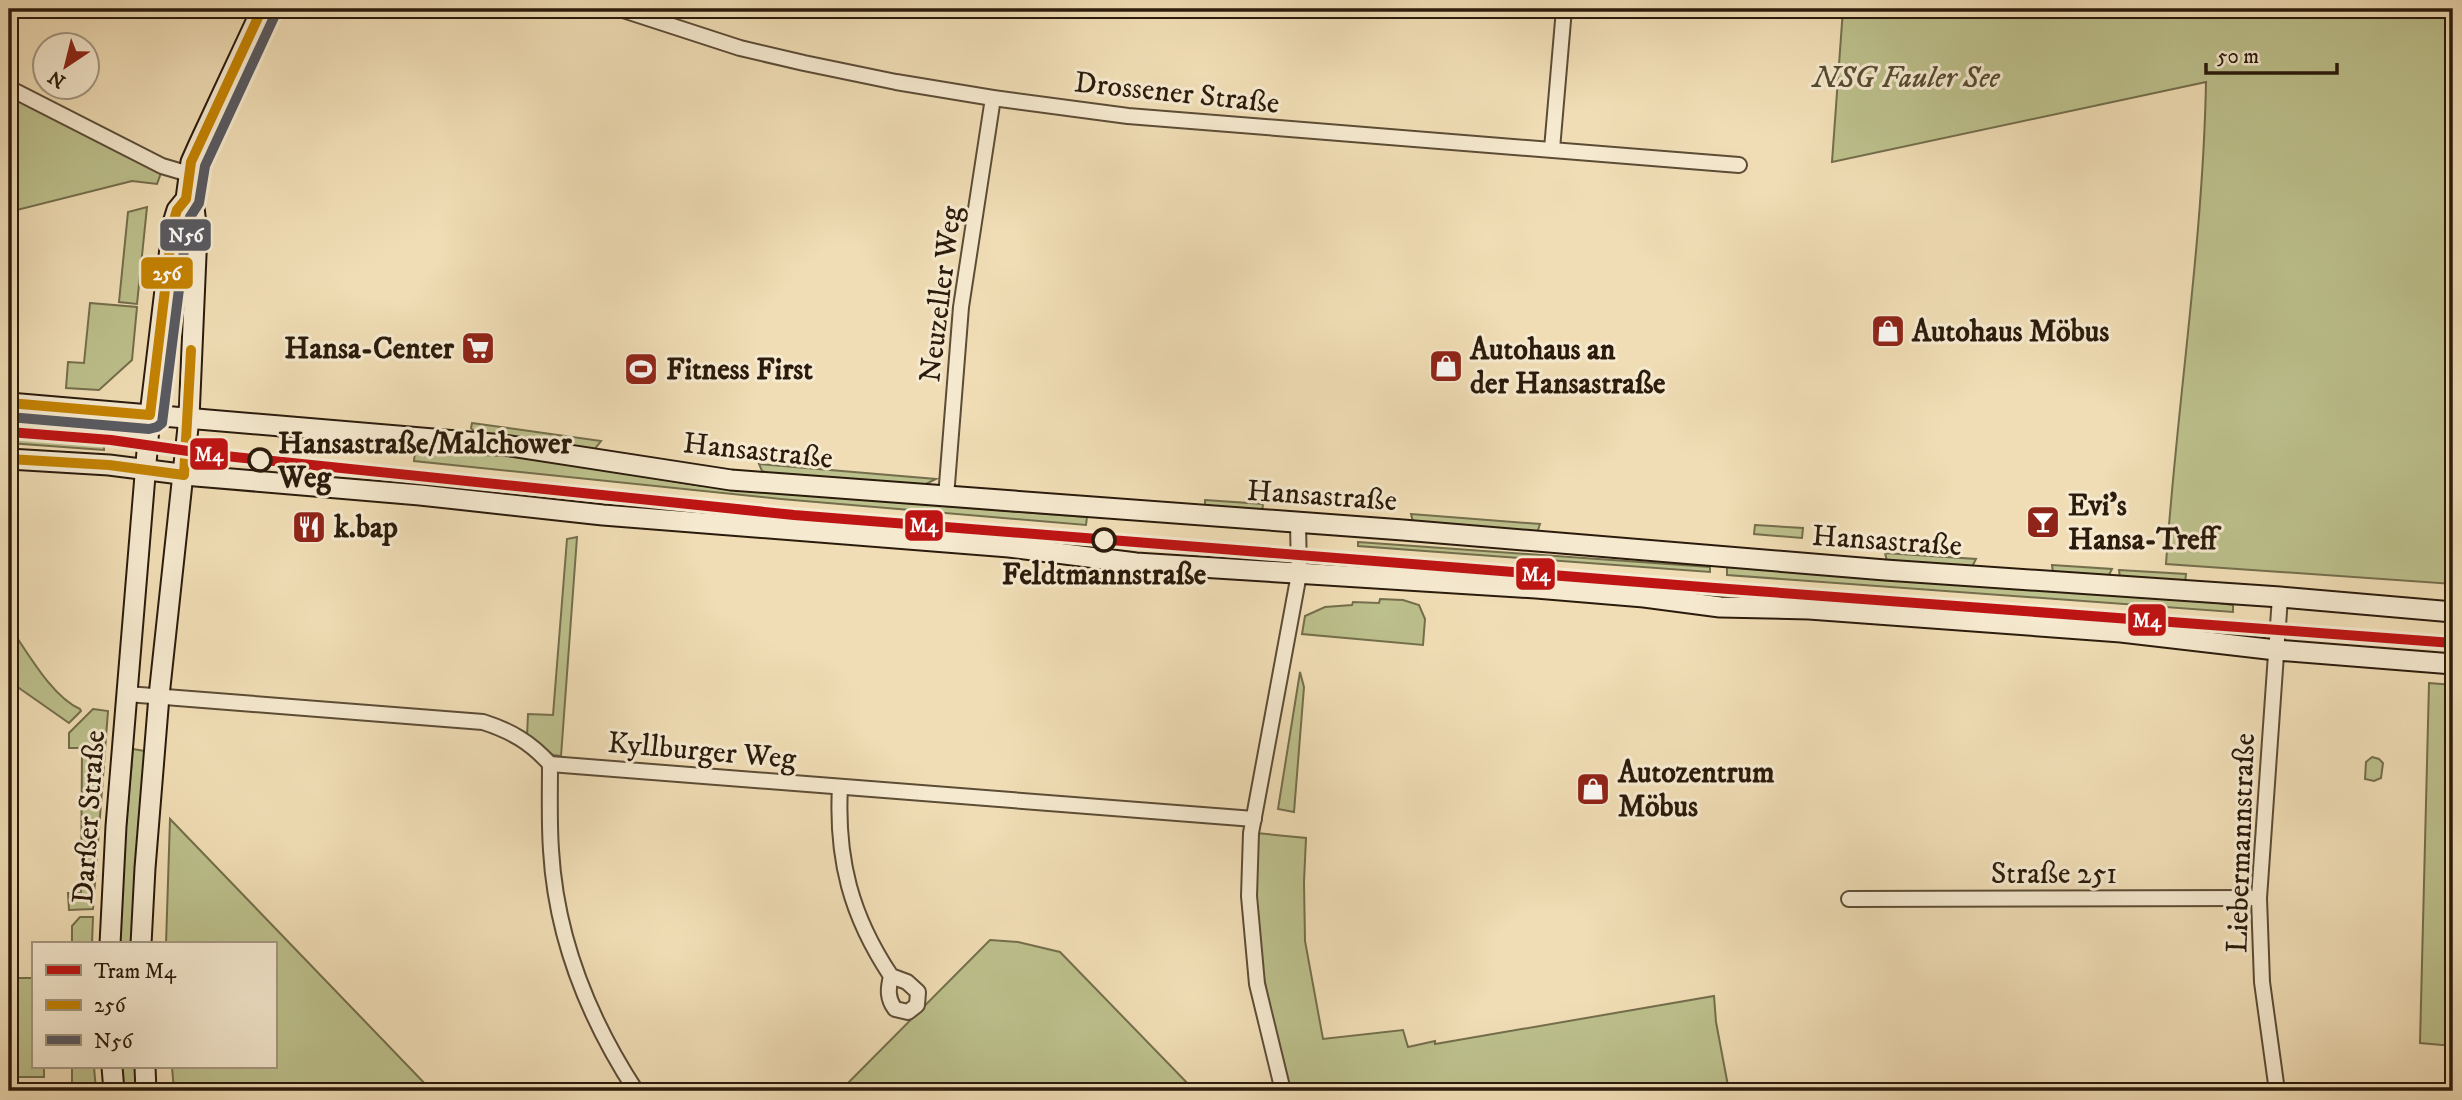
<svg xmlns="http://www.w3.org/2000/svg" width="2462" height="1100" viewBox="0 0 2462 1100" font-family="'IM FELL DW Pica',serif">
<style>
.green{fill:#bcc08c;stroke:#746e4c;stroke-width:2}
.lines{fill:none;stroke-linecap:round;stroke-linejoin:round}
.street-casing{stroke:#5c4c36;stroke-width:18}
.secondary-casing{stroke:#2b1b0c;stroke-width:23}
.street{stroke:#f5e9cf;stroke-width:14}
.secondary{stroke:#f5e9cf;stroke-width:19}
.bus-1-casing{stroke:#f5e9cf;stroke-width:16}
.bus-2-casing{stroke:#f5e9cf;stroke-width:16}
.bus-1{stroke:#c48303;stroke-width:10}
.bus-2{stroke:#595b62;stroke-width:10}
.tram-1-casing{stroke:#f5e9cf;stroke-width:16}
.tram-1{stroke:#be1414;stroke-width:10}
.stop-dot{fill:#f5e9cf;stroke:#2b1b0c;stroke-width:3.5}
.labels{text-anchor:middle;stroke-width:6;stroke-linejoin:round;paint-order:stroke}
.park-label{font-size:30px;font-style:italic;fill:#564d32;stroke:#f5e9cf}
.street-label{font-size:30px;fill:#2b1b0c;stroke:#f5e9cf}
.poi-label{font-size:30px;font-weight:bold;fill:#2b1b0c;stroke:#f5e9cf;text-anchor:start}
.stop-label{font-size:30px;font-weight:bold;fill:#2b1b0c;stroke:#f5e9cf;text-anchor:start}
.line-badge{stroke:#f5e9cf;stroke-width:2.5}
.badge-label{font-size:19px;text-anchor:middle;font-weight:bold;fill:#fff}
</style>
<rect width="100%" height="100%" fill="#f0ddb5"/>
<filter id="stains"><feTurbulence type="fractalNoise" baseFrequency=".00286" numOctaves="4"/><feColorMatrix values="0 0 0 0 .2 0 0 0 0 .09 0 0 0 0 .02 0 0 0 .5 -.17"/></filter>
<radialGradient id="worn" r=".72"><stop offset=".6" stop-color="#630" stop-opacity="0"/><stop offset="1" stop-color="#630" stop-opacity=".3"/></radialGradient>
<g class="green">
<path d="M 1843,9 L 2453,9 L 2453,584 L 2166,564 C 2177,403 2203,243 2206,82 L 1832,162 Z"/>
<path d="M 9,93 L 95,140 L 161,173 L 157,184 L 132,181 L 9,212 Z"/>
<path d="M 147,207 L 137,304 L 119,302 L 128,212 Z"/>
<path d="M 90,303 L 137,307 L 132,360 L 99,390 L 66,388 L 68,362 L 84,363 Z"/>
<path d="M 9,413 L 106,421 L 106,426 L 9,419 Z"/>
<path d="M 472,423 L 601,441 L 594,450 L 475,433 L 471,428 Z"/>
<path d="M 9,435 L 104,442 L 104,450 L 9,443 Z"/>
<path d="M 415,452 L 524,457 L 696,485 L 751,491 L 1087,517 L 1086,525 L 781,499 L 414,461 Z"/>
<path d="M 759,464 L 936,479 L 924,485 L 767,473 L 762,471 Z"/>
<path d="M 1205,500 L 1263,504 L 1262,513 L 1205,508 Z"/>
<path d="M 1411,514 L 1540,524 L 1537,533 L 1413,522 Z"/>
<path d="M 1755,525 L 1803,528 L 1802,538 L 1754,534 Z"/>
<path d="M 577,537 L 561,756 L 553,755 L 527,736 L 528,714 L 553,715 L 567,539 Z"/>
<path d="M 1358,542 L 1710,567 L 1710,572 L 1358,546 Z"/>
<path d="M 1885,553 L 1976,559 L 1972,567 L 1887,561 Z"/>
<path d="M 2052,565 L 2112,569 L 2108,577 L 2053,573 Z"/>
<path d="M 1727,567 L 2218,603 L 2233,605 L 2233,612 L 1727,575 Z"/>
<path d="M 2119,570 L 2186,574 L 2185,583 L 2120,578 Z"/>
<path d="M 1380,599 L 1403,600 L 1419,605 L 1425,619 L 1423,645 L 1302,634 L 1305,616 L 1325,607 L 1352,605 L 1353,602 L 1379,603 Z"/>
<path d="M 9,626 C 27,651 51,696 80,709 L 81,711 L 69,723 L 9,681 Z"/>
<path d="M 1300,672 L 1304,687 L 1294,812 L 1278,809 Z"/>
<path d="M 2429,683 L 2453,685 L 2453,1046 L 2420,1043 Z"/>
<path d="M 93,709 L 108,711 L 93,909 L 69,910 L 68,893 L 81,893 L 82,748 L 69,748 L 69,733 Z"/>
<path d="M 133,749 L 145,751 L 133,944 L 119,944 L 124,847 Z"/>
<path d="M 2372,757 L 2379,759 L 2383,763 L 2381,778 L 2374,781 L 2365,779 L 2366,762 Z"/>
<path d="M 170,819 L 432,1091 L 174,1091 L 172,1067 L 275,1067 L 275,944 L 166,944 Z"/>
<path d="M 1256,833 L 1306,838 L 1304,882 L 1305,941 L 1323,1039 L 1403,1030 L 1408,1047 L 1435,1041 L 1435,1044 L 1714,996 L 1716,1022 L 1729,1091 L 1290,1091 C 1274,1030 1259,967 1255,904 C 1254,881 1256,857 1256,833 Z"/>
<path d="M 80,917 L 93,917 L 92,944 L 72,944 L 72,926 Z"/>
<path d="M 990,940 L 1018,942 L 1060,952 L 1195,1091 L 840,1091 Z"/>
<path d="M 9,978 L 33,978 L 33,1067 L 44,1067 L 44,1077 L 9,1077 Z"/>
<path d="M 72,1067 L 94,1067 L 96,1090 L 72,1091 Z"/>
<path d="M 121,1067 L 135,1067 L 137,1091 L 123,1091 Z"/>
</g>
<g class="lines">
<g class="street-casing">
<g id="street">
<path d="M 620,9 L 740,48 L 804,63 L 896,82 L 993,98 L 1128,116 L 1739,165"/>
<path d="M 9,88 L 162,166 L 189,174"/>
<path d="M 1552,149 L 1564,9"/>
<path d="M 946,497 L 961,307 L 993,98"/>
<path d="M 127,694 L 483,722 C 511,731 530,742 550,764 L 1254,819"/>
<path d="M 550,764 C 550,793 549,822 551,850 C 556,937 589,1019 636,1091"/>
<path d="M 840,787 C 836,859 851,916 891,976 C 888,989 887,998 895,1009 L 908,1012 L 917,1005 L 918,992 L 907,982 L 891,976"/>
<path d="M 1849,899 L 2259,898"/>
<path d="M 1283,1091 L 1257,984 L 1249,896 L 1251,833 L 1299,574 L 1298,522"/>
<path d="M 2277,1091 L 2262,982 L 2259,898 L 2280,597"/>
</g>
</g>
<g class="secondary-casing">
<g id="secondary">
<path d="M 9,403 L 504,445 L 731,480 L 1403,530 L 1885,570 L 2280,597 L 2453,612"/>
<path d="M 9,459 L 109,465 L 196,476 L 420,495 L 603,515 L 1009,547 L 1136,563 L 1536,588 L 1644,597 L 1720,607 L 1809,609 L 2121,632 L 2276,650 L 2453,664"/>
<path d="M 110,944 L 116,826 L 150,415 L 173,223 L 177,210 L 186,199 L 191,162 L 199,144 L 262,9"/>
<path d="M 141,944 L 145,868 L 159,696 L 189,418 L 197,232 L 194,208 L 186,199"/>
<path d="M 112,1067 L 114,1091"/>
<path d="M 145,1067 L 146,1091"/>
</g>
</g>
<use href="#street" class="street"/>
<use href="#secondary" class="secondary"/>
<g class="bus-1-casing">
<g id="bus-1">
<path d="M 9,403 L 150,415 L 173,223 L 177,210 L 186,199 L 191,162 L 262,9"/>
<path d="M 9,459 L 109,465 L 184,475 L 191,350"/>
</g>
</g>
<g class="bus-2-casing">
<path id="bus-2" d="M 9,417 L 149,429 L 157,427 L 162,423 L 187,226 L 190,217 L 199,203 L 205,166 L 275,15"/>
</g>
<use href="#bus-1" class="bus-1"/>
<use href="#bus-2" class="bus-2"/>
<g class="tram-1-casing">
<path id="tram-1" d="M 9,432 L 111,440 L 216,455 L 794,515 L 1715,588 L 2453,643"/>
</g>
<use href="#tram-1" class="tram-1"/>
</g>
<defs>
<g id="shop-square" transform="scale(1.75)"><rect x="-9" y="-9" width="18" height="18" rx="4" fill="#8f2418" stroke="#f5e9cf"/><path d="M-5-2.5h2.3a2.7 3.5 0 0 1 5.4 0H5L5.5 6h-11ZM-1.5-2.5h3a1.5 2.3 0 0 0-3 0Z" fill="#fff"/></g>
<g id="supermarket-square" transform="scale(1.75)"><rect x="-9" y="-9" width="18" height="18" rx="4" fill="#8f2418" stroke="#f5e9cf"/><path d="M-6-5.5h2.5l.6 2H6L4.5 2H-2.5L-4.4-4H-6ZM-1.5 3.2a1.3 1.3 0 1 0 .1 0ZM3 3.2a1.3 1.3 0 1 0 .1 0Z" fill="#fff"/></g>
<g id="stadium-square" transform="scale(1.75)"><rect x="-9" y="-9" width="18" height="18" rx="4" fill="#8f2418" stroke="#f5e9cf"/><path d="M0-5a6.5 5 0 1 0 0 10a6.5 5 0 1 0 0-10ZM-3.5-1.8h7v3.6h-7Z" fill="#fff"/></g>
<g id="bar-square" transform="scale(1.75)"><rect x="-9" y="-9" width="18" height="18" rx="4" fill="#8f2418" stroke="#f5e9cf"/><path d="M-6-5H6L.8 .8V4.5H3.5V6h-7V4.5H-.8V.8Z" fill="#fff"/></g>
<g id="restaurant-square" transform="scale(1.75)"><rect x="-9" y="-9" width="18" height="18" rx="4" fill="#8f2418" stroke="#f5e9cf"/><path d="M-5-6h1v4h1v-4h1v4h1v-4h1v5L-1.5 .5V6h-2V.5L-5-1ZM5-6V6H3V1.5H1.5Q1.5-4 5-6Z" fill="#fff"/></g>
</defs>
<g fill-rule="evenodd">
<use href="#shop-square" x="1888" y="331"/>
<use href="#supermarket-square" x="478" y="348"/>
<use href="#shop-square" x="1446" y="366"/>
<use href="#stadium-square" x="641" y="369"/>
<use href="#bar-square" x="2043" y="522"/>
<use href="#restaurant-square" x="309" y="527"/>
<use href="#shop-square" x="1593" y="789"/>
</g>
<g class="stop-dot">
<circle cx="260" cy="460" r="11"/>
<circle cx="1104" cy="540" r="11"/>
</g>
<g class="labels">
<g class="park-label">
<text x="1906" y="87">NSG Fauler See</text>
</g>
<g class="street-label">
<text transform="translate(1177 92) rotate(6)" y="10">Drossener Straße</text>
<text transform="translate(940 294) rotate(-83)" y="10">Neuzeller Weg</text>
<text transform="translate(758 450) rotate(6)" y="10">Hansastraße</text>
<text transform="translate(1322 495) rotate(4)" y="10">Hansastraße</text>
<text transform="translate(1887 540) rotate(4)" y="10">Hansastraße</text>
<text transform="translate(702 750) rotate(5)" y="10">Kyllburger Weg</text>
<text transform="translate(88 817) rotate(-86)" y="10">Darßer Straße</text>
<text transform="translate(2240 843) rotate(-88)" y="10">Liebermannstraße</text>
<text x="2054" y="883">Straße 251</text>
</g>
<g class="poi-label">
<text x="1912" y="341">Autohaus Möbus</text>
<text x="454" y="358" text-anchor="end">Hansa-Center</text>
<text x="1470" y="359">Autohaus an<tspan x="1470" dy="34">der Hansastraße</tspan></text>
<text x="666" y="379">Fitness First</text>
<text x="2068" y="515">Evi's<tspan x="2068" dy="34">Hansa-Treff</tspan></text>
<text x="334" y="537">k.bap</text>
<text x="1618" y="782">Autozentrum<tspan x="1618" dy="34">Möbus</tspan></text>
</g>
<g class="stop-label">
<text x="278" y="453">Hansastraße/Malchower<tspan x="278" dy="34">Weg</tspan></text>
<text x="1104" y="584" text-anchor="middle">Feldtmannstraße</text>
</g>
</g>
<g class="line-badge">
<rect x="159" y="218" width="53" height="34" rx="7" fill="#595b62"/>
<rect x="140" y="256" width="54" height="34" rx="7" fill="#c48303"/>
<rect x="189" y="437" width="40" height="34" rx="7" fill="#be1414"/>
<rect x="904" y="509" width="40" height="33" rx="7" fill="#be1414"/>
<rect x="1515" y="557" width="41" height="34" rx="7" fill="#be1414"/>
<rect x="2127" y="603" width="40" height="34" rx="7" fill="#be1414"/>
</g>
<g class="badge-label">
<text x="186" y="242">N56</text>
<text x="167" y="280">256</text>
<text x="209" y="461">M4</text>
<text x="924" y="532">M4</text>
<text x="1536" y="581">M4</text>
<text x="2147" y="627">M4</text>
</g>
<rect width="2462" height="1100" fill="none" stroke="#f0ddb5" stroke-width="35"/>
<rect x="10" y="10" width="2441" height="1079" fill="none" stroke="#2b1b0c" stroke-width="3.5"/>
<rect x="18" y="18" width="2427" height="1065" fill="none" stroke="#2b1b0c" stroke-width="2"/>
<rect x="32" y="942" width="245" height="126" fill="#f5e9cf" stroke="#a49781" stroke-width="2"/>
<rect x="46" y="965" width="35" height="10" fill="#be1414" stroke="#a49781" stroke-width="2"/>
<text x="94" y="978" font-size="21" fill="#2b1b0c">Tram M4</text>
<rect x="46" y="1000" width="35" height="10" fill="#c48303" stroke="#a49781" stroke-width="2"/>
<text x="94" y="1012" font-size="21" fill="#2b1b0c">256</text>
<rect x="46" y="1035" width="35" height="10" fill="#595b62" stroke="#a49781" stroke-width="2"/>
<text x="94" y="1048" font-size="21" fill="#2b1b0c">N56</text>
<g transform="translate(66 66) rotate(215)"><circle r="33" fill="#f5e9cf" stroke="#a49781" stroke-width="2"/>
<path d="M0-5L12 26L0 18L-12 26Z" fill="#8f2418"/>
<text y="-10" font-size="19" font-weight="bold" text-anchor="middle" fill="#2b1b0c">N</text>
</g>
<path d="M2206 63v10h131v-10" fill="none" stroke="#2b1b0c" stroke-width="3.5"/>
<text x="2217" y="63" font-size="21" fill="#2b1b0c" stroke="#f5e9cf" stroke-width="5" paint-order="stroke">50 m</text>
<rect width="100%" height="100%" filter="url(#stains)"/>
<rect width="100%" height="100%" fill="url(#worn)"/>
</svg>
